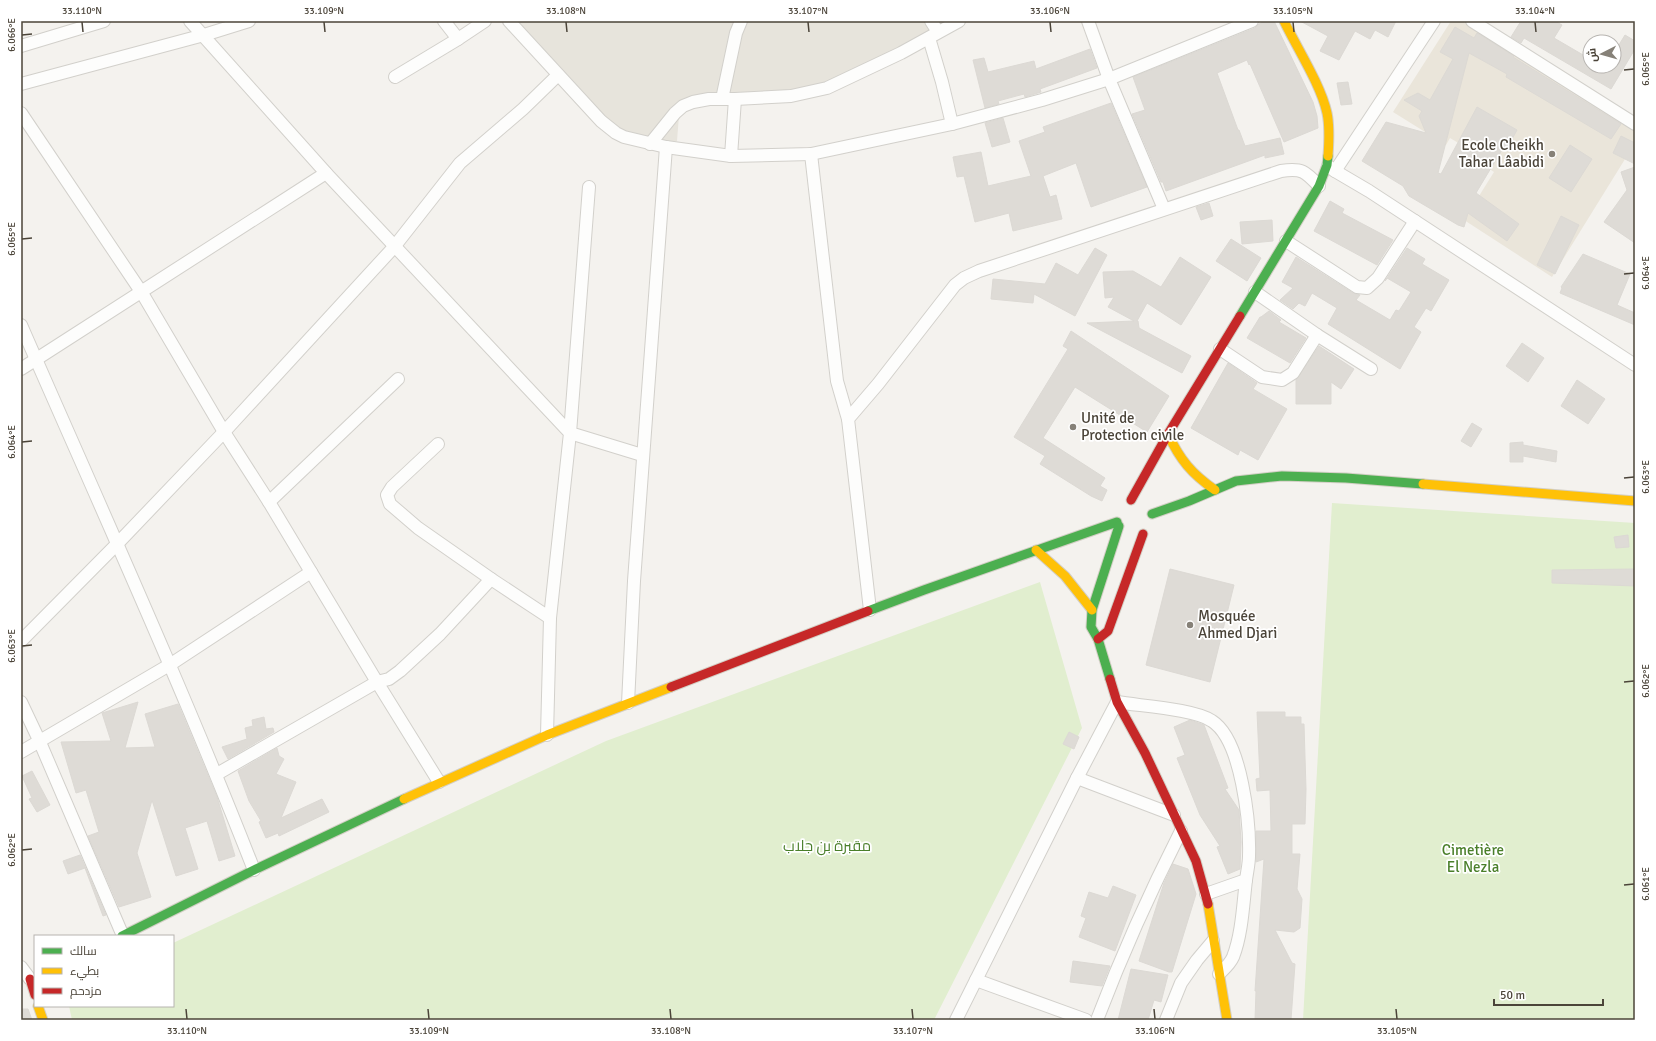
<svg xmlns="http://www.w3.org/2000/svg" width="1656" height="1041" viewBox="0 0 1656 1041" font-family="Signika,Cairo,sans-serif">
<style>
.residential{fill:#e7e4dc}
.education{fill:#eae5da}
.green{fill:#e1eecf}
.building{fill:#dedbd6;stroke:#dcd9d4}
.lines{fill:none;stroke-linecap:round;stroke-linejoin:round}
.street-casing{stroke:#d2d0cb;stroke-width:14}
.fast-casing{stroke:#d3cfc5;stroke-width:11}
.slow-casing{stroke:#d3cfc5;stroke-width:11}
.jam-casing{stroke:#d3cfc5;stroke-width:11}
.street{stroke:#fdfdfc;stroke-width:12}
.fast{stroke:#4caf50;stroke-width:9}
.slow{stroke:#ffc107;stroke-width:9}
.jam{stroke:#c62828;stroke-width:9}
.ticks{fill:none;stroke:#4b4439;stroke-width:1.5}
.poi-dot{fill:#868178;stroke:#fff;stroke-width:1.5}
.labels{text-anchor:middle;stroke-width:3.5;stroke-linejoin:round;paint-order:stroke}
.poi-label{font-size:15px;fill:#4b4439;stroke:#fff;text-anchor:start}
.park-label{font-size:15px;fill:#4a7f2a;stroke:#fff}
.neatline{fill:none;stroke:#4b4439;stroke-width:1.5}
.ticks-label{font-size:10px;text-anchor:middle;fill:#4b4439}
</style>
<rect width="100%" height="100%" fill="#f4f2ee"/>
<path class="residential" d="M 514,21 L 951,21 L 819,89 L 680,103 L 677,141 L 647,145 L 612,129 Z"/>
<path class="education" d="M 1451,21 L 1462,21 L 1635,127 L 1635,143 L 1552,277 L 1464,220 L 1494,172 L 1488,168 L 1492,163 L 1450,138 L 1446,145 L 1393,112 Z"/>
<g class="green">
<path d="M 1332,503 L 1635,523 L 1635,1020 L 1303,1020 Z"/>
<path d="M 1040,582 L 1082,728 L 934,1020 L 72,1020 L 69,1006 L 173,1006 L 173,943 L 606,741 Z"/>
</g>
<g class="building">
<path d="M 1265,21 L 1274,21 L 1313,102 L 1317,116 L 1318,128 L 1284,142 L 1250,64 L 1249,65 L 1247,60 L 1217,73 L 1238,130 L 1239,130 L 1245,146 L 1280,138 L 1284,154 L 1265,158 L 1265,155 L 1166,191 L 1163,182 L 1161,182 L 1132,114 L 1145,110 L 1133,77 L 1255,28 L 1259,24 Z"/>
<path d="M 1300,21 L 1396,21 L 1388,37 L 1375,30 L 1370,39 L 1355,31 L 1339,60 L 1320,51 L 1328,36 Z"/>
<path d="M 1521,21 L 1555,21 L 1562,25 L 1554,38 L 1590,59 L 1590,66 L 1614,66 L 1614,53 L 1625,35 L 1635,41 L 1635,49 L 1611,89 L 1524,38 L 1521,43 L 1511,37 Z"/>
<path d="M 1455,27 L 1474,38 L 1477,33 L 1479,34 L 1514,56 L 1513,57 L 1621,124 L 1611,139 L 1506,77 L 1507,74 L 1469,53 L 1438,173 L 1441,174 L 1477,107 L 1517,130 L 1506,150 L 1503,148 L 1476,193 L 1519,224 L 1507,241 L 1468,213 L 1464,227 L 1458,225 L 1409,196 L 1403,186 L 1362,161 L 1386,122 L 1426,133 L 1419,116 L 1422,111 L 1404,100 L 1418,93 L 1430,100 L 1453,59 L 1440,52 Z"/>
<path d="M 1090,49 L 1097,68 L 1040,89 L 1041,92 L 1025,97 L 1024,94 L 998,101 L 999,104 L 985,108 L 973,60 L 984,58 L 988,72 L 1034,61 L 1036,69 Z"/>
<path d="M 1348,82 L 1352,104 L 1341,105 L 1337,83 Z"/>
<path d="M 1111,103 L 1147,187 L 1091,207 L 1076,163 L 1043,176 L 1050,197 L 1056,195 L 1062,219 L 1013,231 L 1009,213 L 975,222 L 964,176 L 957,177 L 953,157 L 981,152 L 988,186 L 1031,176 L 1019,141 L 1045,132 L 1043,127 Z"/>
<path d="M 1003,118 L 1010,142 L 992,147 L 985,123 Z"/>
<path d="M 1621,136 L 1635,143 L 1635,164 L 1613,153 Z"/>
<path d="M 1570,145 L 1592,159 L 1571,192 L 1549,178 Z"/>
<path d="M 1635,167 L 1635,243 L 1604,222 L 1627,190 L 1621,172 Z"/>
<path d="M 1330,201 L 1344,209 L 1342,213 L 1393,240 L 1377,265 L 1314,231 Z"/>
<path d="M 1209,203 L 1213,216 L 1201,220 L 1196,207 Z"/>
<path d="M 1561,216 L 1579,225 L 1555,274 L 1537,265 Z"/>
<path d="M 1272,220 L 1273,241 L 1242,244 L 1240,222 Z"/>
<path d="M 1231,239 L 1261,258 L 1247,281 L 1216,261 Z"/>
<path d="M 1095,248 L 1107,255 L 1075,316 L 1034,294 L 1033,303 L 991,299 L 993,279 L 1045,284 L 1056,263 L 1078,275 Z"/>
<path d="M 1407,248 L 1425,259 L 1422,264 L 1449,280 L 1431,311 L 1426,308 L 1414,327 L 1421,332 L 1400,369 L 1328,324 L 1337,308 L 1312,293 L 1305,306 L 1299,303 L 1293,309 L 1280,300 L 1293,288 L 1282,282 L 1296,257 L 1353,293 L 1360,295 L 1356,300 L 1390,320 L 1396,310 L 1399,311 L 1411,292 L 1387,278 L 1385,281 Z"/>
<path d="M 1583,254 L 1630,274 L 1617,305 L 1635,313 L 1635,325 L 1560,293 L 1562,288 L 1561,287 Z"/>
<path d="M 1180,257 L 1211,277 L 1181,325 L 1147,303 L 1137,321 L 1138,321 L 1139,328 L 1191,356 L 1182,373 L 1087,323 L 1134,321 L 1108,307 L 1114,297 L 1105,298 L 1103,272 L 1133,271 L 1161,287 Z"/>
<path d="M 1269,311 L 1281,320 L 1279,322 L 1306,338 L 1290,363 L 1247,338 L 1260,317 L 1261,317 Z"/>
<path d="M 1071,331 L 1169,396 L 1147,432 L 1075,387 L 1043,438 L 1105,478 L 1100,486 L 1107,490 L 1102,501 L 1091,496 L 1040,464 L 1045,456 L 1014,437 L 1068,349 L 1063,346 Z"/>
<path d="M 1522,343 L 1544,358 L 1528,382 L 1506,366 Z"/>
<path d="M 1319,346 L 1354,369 L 1341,389 L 1331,382 L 1331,404 L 1296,404 L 1296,380 Z"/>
<path d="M 1228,363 L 1257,383 L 1253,389 L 1287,409 L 1258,460 L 1240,450 L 1238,455 L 1191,428 Z"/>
<path d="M 1577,380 L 1605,399 L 1588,424 L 1561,406 Z"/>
<path d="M 1472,423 L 1482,429 L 1471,447 L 1461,441 Z"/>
<path d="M 1523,442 L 1523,445 L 1557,451 L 1556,462 L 1523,456 L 1523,462 L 1510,462 L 1510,443 Z"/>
<path d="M 1628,535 L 1629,547 L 1616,548 L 1614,537 Z"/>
<path d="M 1170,569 L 1234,585 L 1210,682 L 1146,665 Z"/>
<path d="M 1635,569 L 1635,586 L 1552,583 L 1552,570 Z"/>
<path d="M 138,702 L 125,748 L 155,747 L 145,714 L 178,704 L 217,797 L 235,856 L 219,861 L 207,821 L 185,828 L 198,869 L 176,876 L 152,800 L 137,853 L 151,897 L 119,907 L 88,836 L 99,832 L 86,790 L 76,793 L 61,742 L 111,741 L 102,713 Z"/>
<path d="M 1257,712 L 1285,712 L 1285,717 L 1301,717 L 1301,724 L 1304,724 L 1306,789 L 1305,824 L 1292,824 L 1292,854 L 1300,854 L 1297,889 L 1302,899 L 1300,928 L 1294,932 L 1275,930 L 1292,963 L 1295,964 L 1291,1020 L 1255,1020 L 1256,991 L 1255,991 L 1264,859 L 1256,862 L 1256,831 L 1271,831 L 1270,790 L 1257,791 L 1256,779 L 1260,778 Z"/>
<path d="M 264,717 L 266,729 L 273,728 L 274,732 L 228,759 L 222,747 L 247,739 L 245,728 L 253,726 L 252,720 Z"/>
<path d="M 1190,720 L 1204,725 L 1228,788 L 1225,789 L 1239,810 L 1241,842 L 1240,869 L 1228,874 L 1217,847 L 1220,846 L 1200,815 L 1177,758 L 1185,755 L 1174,727 Z"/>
<path d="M 1069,732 L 1079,737 L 1074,749 L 1063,744 Z"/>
<path d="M 277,748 L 279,756 L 284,759 L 276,774 L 296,782 L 281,818 L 322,799 L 329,812 L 279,836 L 278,833 L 266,838 L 259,822 L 261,821 L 249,801 L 238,771 Z"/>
<path d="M 32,771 L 50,805 L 37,812 L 29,799 L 32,798 L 22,776 Z"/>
<path d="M 80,855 L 106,915 L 103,916 L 85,868 L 68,874 L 63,861 Z"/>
<path d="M 1173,864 L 1188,869 L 1196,894 L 1172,972 L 1169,972 L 1139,961 L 1164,883 Z"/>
<path d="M 1113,886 L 1136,895 L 1115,951 L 1079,937 L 1086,918 L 1081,916 L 1089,892 L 1108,898 Z"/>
<path d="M 1073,961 L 1110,966 L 1102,986 L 1070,982 Z"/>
<path d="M 1131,969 L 1168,975 L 1161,1002 L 1154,1000 L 1148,1020 L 1118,1020 Z"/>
<path d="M 21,1009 L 28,1009 L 32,1020 L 21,1020 Z"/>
</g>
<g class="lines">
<g class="street-casing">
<g id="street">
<path d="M 190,21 L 326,173 L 570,433 L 550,618 L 547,735"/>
<path d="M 444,21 L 458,39 L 485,21"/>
<path d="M 509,21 L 601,121 L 616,133 L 624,137 L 666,147 L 731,156 L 811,154 L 952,124 L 1042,100 L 1109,79 L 1252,21"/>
<path d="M 931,21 L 938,32"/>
<path d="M 1088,21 L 1109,79 L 1164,209"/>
<path d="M 1472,21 L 1635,124"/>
<path d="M 929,38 L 942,82 L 952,124"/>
<path d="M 21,46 L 104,21"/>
<path d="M 395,77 L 458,39"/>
<path d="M 21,84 L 204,35 L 249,21"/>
<path d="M 722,99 L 736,33 L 741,21"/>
<path d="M 21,113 L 142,293 L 224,432 L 269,502 L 377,682 L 439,782"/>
<path d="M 650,144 L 675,113 L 683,106 L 693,102 L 709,99 L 735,99 L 791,96 L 827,88 L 901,53 L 959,21"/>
<path d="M 811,154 L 837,381 L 848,419"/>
<path d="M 731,156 L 735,99"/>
<path d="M 1328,166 L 1335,171 L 1434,21"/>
<path d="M 1335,171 L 1369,191 L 1635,365"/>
<path d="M 589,187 L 570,433 L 642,455"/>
<path d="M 1286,241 L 1357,287 L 1367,288 L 1378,278 L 1415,221"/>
<path d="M 1255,292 L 1317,335 L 1371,369"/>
<path d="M 21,325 C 100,506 182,686 254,870"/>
<path d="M 1220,349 L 1262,377 L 1282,380 L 1293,373 L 1317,335"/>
<path d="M 21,369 L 326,173"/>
<path d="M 438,444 L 392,487 L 387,495 L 390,504 L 418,528 L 491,579 L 550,618"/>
<path d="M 269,502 L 398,379"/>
<path d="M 870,610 L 848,419 L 878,384 L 955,285 L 964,278 L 979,271 L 1281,171 C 1302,168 1305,171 1319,186"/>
<path d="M 21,641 L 118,543 L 224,432 L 394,247 L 460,163 L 523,109 L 558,75"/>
<path d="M 21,702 L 39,740 L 123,936"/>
<path d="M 628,703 L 634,581 L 666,147"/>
<path d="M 21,752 L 171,664 L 311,572"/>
<path d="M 217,774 L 377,682 L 389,679 L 400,671 L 440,634 L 491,579"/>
<path d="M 1077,778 L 1174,815"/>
<path d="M 21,967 L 30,979"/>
<path d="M 1219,974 C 1224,969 1230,964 1233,957 C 1242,934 1243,905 1246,880"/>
<path d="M 976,980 L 1086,1020"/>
<path d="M 956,1020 L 1077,778 L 1117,702 C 1140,706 1195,709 1212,721 C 1242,740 1250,824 1249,856 C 1249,864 1247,872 1246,880 L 1206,894"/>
<path d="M 1097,1020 C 1122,954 1149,894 1181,831"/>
<path d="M 1166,1020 L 1181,983 L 1197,960 L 1213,941"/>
</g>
</g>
<g class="fast-casing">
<g id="fast">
<path d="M 1240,316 L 1319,186 L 1327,165 L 1328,156"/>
<path d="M 1152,514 L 1189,501 L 1236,481 L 1282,476 L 1346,478 L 1423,484"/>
<path d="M 868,611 L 924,590 L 1117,522"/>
<path d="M 1110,679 L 1098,639 L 1091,627 L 1092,610 L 1119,526"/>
<path d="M 122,936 L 254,870 L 404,799"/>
</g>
</g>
<g class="slow-casing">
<g id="slow">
<path d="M 1284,21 C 1297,48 1321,85 1327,113 C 1330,127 1329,142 1328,156"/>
<path d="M 1168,434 C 1180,460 1192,474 1215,490"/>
<path d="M 1423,484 L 1635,501"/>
<path d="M 1036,550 L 1065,576 L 1092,610"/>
<path d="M 404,799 L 547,735 L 671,687"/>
<path d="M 1208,904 L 1227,1020"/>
<path d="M 38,1006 L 43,1020"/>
</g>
</g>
<g class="jam-casing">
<g id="jam">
<path d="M 1131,500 L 1168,434 L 1240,316"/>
<path d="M 1098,639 L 1108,631 L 1143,534"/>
<path d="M 1110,679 L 1117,702 L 1145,753 L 1196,861 L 1208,904"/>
<path d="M 671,687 L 868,611"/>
<path d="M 30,979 L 35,995"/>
</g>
</g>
<use href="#street" class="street"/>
<use href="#fast" class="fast"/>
<use href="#slow" class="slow"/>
<use href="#jam" class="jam"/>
</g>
<path class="ticks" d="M 82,22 L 83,32M 324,22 L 325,32M 566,22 L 567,32M 808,22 L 809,32M 1050,22 L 1051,32M 1293,22 L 1294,32M 1535,22 L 1536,32M 22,35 L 32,34M 1624,70 L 1634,69M 22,239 L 32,238M 1624,274 L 1634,273M 22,442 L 32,441M 1624,478 L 1634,477M 22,646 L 32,645M 1624,682 L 1634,681M 22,850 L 32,849M 1624,885 L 1634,884M 186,1009 L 187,1019M 428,1009 L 429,1019M 670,1009 L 671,1019M 912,1009 L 913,1019M 1154,1009 L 1155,1019M 1396,1009 L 1397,1019"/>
<g class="poi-dot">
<circle cx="1552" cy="154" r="4"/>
<circle cx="1073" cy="427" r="4"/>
<circle cx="1190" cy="625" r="4"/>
</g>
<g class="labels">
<g class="poi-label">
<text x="1544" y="150" text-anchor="end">Ecole Cheikh<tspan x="1544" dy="17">Tahar Lâabidi</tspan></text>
<text x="1081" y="423">Unité de<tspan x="1081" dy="17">Protection civile</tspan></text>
<text x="1198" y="621">Mosquée<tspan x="1198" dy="17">Ahmed Djari</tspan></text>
</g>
<g class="park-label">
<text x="827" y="851">مقبرة بن جلاب</text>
<text x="1473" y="855">Cimetière<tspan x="1473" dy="17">El Nezla</tspan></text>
</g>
</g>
<rect width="1656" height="1041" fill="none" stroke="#ffffff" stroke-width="44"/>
<rect x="34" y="935" width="140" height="72" fill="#ffffff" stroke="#b7b4b0"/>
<rect x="42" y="948" width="20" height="6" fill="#4caf50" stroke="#b7b4b0"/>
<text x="70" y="955" font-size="12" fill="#4b4439">سالك</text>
<rect x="42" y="968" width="20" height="6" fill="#ffc107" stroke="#b7b4b0"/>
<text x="70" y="975" font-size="12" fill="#4b4439">بطيء</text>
<rect x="42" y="988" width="20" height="6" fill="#c62828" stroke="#b7b4b0"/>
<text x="70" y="995" font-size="12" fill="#4b4439">مزدحم</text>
<g transform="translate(1602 54) rotate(264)"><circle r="19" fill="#ffffff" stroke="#b7b4b0"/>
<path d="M0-3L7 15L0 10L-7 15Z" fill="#868178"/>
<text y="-6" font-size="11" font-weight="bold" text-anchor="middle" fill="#4b4439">ش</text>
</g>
<path d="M1494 999v6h109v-6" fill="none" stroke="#4b4439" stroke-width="2"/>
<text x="1500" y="999" font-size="12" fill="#4b4439" stroke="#ffffff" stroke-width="3" paint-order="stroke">50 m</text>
<rect x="22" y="22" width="1612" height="997" class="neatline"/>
<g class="ticks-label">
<text x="82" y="14">33.110°N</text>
<text x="324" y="14">33.109°N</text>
<text x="566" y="14">33.108°N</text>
<text x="808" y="14">33.107°N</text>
<text x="1050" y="14">33.106°N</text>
<text x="1293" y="14">33.105°N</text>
<text x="1535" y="14">33.104°N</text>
<text transform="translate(11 35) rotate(-90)" y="4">6.066°E</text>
<text transform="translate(1645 69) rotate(-90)" y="4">6.065°E</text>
<text transform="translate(11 239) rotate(-90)" y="4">6.065°E</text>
<text transform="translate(1645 273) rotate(-90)" y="4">6.064°E</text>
<text transform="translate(11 442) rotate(-90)" y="4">6.064°E</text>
<text transform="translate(1645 477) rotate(-90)" y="4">6.063°E</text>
<text transform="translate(11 646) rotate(-90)" y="4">6.063°E</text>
<text transform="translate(1645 681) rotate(-90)" y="4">6.062°E</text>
<text transform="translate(11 850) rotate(-90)" y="4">6.062°E</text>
<text transform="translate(1645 884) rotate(-90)" y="4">6.061°E</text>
<text x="187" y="1034">33.110°N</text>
<text x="429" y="1034">33.109°N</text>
<text x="671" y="1034">33.108°N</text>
<text x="913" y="1034">33.107°N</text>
<text x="1155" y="1034">33.106°N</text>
<text x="1397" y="1034">33.105°N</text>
</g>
</svg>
